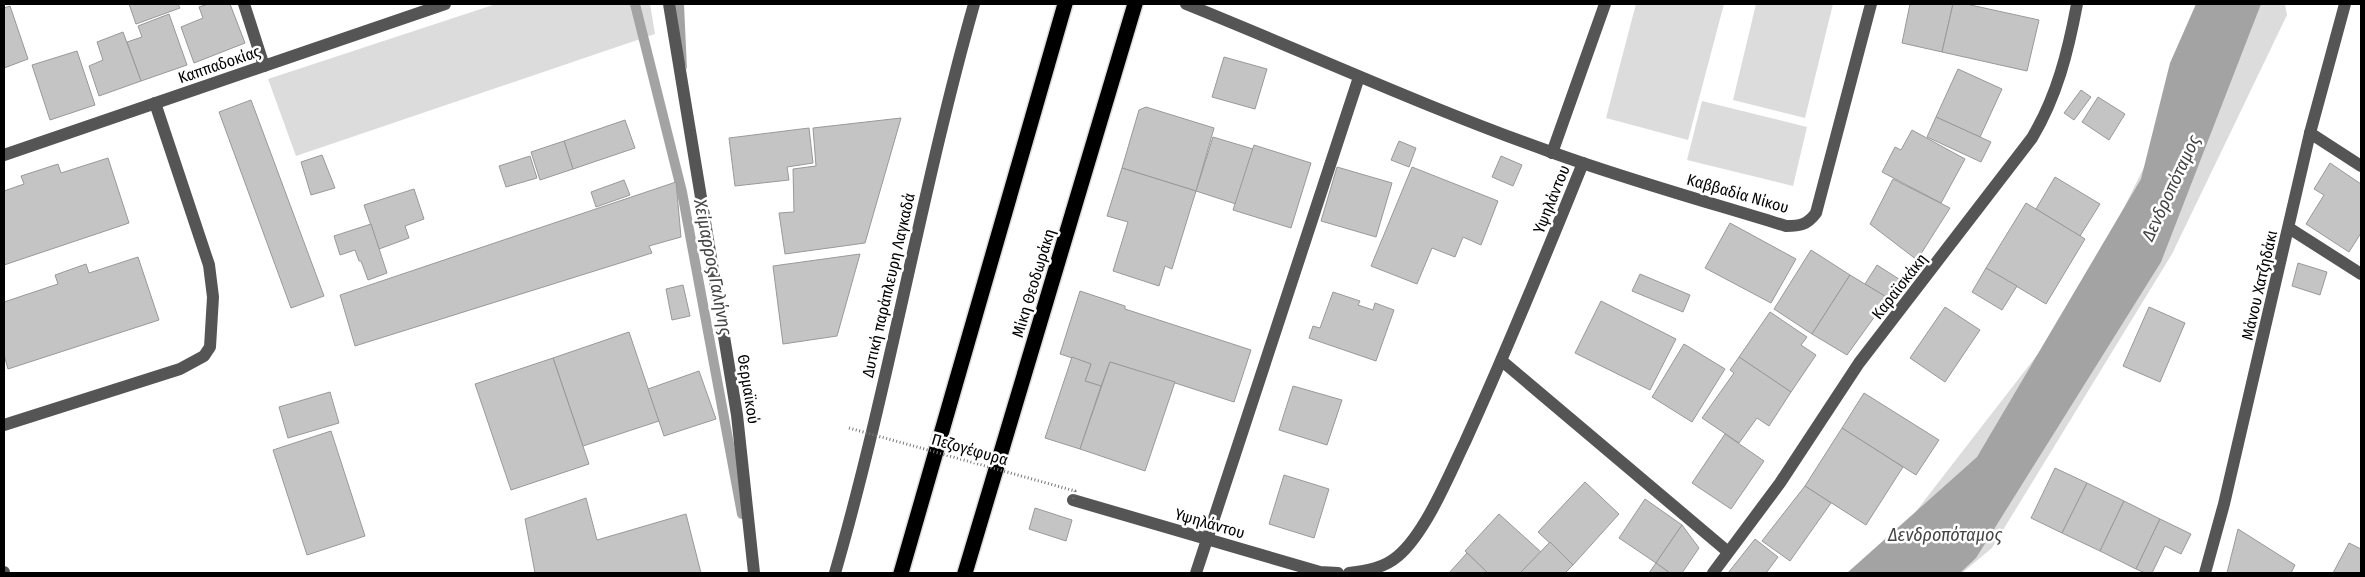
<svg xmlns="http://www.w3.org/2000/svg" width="2365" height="577" viewBox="0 0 2365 577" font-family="'Fira Sans Condensed',sans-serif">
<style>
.green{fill:#dcdcdc}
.water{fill:#a3a3a3}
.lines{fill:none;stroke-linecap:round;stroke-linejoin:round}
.stream{stroke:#a3a3a3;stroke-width:10}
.building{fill:#c4c4c4;stroke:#999}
.highway-casing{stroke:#dbdbdb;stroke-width:18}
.minor{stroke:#555;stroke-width:12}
.highway{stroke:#000;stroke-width:15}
.path-bridge{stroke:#777;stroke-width:3;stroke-dasharray:1 2.5;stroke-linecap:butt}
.labels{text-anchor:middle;stroke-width:5;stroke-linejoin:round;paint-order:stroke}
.street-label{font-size:16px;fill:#000;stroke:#fff}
.water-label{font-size:18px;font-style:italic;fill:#444;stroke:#fff}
</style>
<rect width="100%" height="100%" fill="#fff"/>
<g class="green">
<path d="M 496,4 L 650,4 L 655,34 L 296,156 L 268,79 Z"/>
<path d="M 1636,4 L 1724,4 L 1688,140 L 1606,118 Z"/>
<path d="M 1756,4 L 1833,4 L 1805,118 L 1733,100 Z"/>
<path d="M 2202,4 L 2285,4 L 2287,15 L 2172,254 L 1992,548 L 1962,573 L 1852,573 L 1910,519 L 2075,306 L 2179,97 Z"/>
<path d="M 1702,101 L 1807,127 L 1793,186 L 1687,160 Z"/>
</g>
<g class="water">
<path d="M 668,4 L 684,4 L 687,70 L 675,39 Z"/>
<path d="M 2196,4 L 2261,4 L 2161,262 L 1976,558 L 1960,573 L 1847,573 L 1977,457 L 2141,179 L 2170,63 Z"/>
</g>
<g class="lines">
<path class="stream" d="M 635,4 L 682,192 L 742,514"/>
</g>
<g class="building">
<path d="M 129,4 L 178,4 L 180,8 L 136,24 Z"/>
<path d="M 208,4 L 230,4 L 245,43 L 194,63 L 181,27 L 203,18 L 199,7 Z"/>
<path d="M 1910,4 L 1953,4 L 1942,52 L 1902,43 Z"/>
<path d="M 1953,4 L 1966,4 L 2039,20 L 2027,71 L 1942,52 Z"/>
<path d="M 10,6 L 28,59 L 4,68 L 4,8 Z"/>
<path d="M 169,14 L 187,65 L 141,81 L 127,42 L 142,37 L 138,26 Z"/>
<path d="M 123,32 L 141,81 L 99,96 L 89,66 L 103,60 L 97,42 Z"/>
<path d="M 77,51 L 95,105 L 50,120 L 32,65 Z"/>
<path d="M 1224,57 L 1267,69 L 1255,109 L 1212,97 Z"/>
<path d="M 1958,69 L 2002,89 L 1980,137 L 1936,117 Z"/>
<path d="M 2081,90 L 2091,97 L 2074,120 L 2064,113 Z"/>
<path d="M 2098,97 L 2125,114 L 2109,140 L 2082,122 Z"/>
<path d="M 251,100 L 324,296 L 291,308 L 219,112 Z"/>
<path d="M 1146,107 L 1214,128 L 1196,191 L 1122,168 L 1139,110 Z"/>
<path d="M 1936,117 L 1991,142 L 1981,162 L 1927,137 Z"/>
<path d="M 901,118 L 865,243 L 785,254 L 779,213 L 794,212 L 793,169 L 816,166 L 813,128 Z"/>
<path d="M 625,120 L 635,148 L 573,169 L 564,141 Z"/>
<path d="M 809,128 L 813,163 L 787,167 L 789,180 L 735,186 L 729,138 Z"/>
<path d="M 1912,130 L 1965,159 L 1941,203 L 1882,172 L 1895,147 L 1901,150 Z"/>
<path d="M 1213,137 L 1253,149 L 1236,204 L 1196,191 Z"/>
<path d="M 564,141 L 573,169 L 540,180 L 531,152 Z"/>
<path d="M 1399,141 L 1416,148 L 1409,167 L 1391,160 Z"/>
<path d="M 1254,145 L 1311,163 L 1291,228 L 1233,210 Z"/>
<path d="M 322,155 L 335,188 L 311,195 L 301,162 Z"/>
<path d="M 530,156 L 537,178 L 506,187 L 499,166 Z"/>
<path d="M 1501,156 L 1522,165 L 1513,186 L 1492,177 Z"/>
<path d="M 108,158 L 129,223 L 4,265 L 4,191 L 24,184 L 21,176 L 58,164 L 61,173 Z"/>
<path d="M 2330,163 L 2361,184 L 2361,233 L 2349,252 L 2306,224 L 2324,195 L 2314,189 Z"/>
<path d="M 1337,167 L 1392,183 L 1376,237 L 1321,221 Z"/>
<path d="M 1412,167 L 1498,201 L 1481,245 L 1463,237 L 1455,257 L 1432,248 L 1417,284 L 1371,266 Z"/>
<path d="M 1122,168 L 1196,191 L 1172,269 L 1165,266 L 1159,286 L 1113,271 L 1128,222 L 1107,216 Z"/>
<path d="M 2055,177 L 2100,204 L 2080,236 L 2036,209 Z"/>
<path d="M 1893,179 L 1950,208 L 1917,260 L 1870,224 Z"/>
<path d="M 624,180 L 630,195 L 596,207 L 591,192 Z"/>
<path d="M 676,182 L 681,237 L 649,246 L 652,253 L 355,346 L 340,295 Z"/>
<path d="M 414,189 L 424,219 L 405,226 L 409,238 L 379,249 L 364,205 Z"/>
<path d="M 2026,203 L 2085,239 L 2046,304 L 1986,268 Z"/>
<path d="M 1730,223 L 1796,259 L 1771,303 L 1705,268 Z"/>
<path d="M 371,224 L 387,273 L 368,280 L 361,261 L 359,261 L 355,250 L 340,255 L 334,236 Z"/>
<path d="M 1811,250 L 1850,275 L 1812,334 L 1774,309 Z"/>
<path d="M 860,254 L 837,336 L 783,344 L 773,266 Z"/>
<path d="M 138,257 L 159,320 L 8,369 L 4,355 L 4,302 L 58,284 L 55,275 L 86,264 L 89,273 Z"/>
<path d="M 2298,263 L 2327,272 L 2320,295 L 2292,286 Z"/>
<path d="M 1877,265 L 1902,281 L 1888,298 L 1865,284 Z"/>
<path d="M 1986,268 L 2017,286 L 2002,310 L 1972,292 Z"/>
<path d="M 1640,274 L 1690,295 L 1683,312 L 1632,291 Z"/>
<path d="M 1850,275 L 1888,298 L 1847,355 L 1812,334 Z"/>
<path d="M 683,285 L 690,316 L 672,320 L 666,289 Z"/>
<path d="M 1080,291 L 1125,306 L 1125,309 L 1251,350 L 1234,402 L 1110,362 L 1101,386 L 1085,381 L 1091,364 L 1060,354 Z"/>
<path d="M 1333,292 L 1360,301 L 1358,305 L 1373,310 L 1375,303 L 1394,310 L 1376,361 L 1309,338 L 1313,326 L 1320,328 Z"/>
<path d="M 1601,301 L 1676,339 L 1650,390 L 1575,353 Z"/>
<path d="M 1945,307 L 1980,330 L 1945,382 L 1910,358 Z"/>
<path d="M 2149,307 L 2185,323 L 2160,382 L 2123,366 Z"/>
<path d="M 1770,312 L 1807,337 L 1801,345 L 1816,355 L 1791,392 L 1739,357 Z"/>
<path d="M 629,332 L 659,421 L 583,446 L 553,358 Z"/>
<path d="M 1684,344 L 1725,369 L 1692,422 L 1652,397 Z"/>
<path d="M 1072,357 L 1091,364 L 1085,381 L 1101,386 L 1080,449 L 1045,438 Z"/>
<path d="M 1739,357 L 1791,392 L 1769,426 L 1757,418 L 1739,443 L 1702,418 L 1734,373 L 1730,370 Z"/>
<path d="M 553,358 L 589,464 L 511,490 L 475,384 Z"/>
<path d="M 1110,362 L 1175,382 L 1145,471 L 1080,449 Z"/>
<path d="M 699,371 L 716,419 L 664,436 L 648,389 Z"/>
<path d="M 1293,386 L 1342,400 L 1327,445 L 1279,430 Z"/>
<path d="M 330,392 L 339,423 L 288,438 L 279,407 Z"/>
<path d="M 1864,393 L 1939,440 L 1916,475 L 1842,428 Z"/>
<path d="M 1842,428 L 1903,467 L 1866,525 L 1805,486 Z"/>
<path d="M 331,431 L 365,536 L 307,555 L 273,450 Z"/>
<path d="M 1725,434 L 1764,461 L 1731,509 L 1692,483 Z"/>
<path d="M 2055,468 L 2087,483 L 2062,533 L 2031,518 Z"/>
<path d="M 1284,475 L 1329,489 L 1314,538 L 1269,524 Z"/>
<path d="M 1585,482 L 1619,514 L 1573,565 L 1538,532 Z"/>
<path d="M 2087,483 L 2124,501 L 2100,551 L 2062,533 Z"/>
<path d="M 1805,486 L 1831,503 L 1790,561 L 1762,541 Z"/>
<path d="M 586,498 L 597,540 L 686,514 L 701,573 L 535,573 L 525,519 Z"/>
<path d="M 1645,499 L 1682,525 L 1656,563 L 1619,538 Z"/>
<path d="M 2124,501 L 2160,519 L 2136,569 L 2100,551 Z"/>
<path d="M 1035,508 L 1072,520 L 1066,541 L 1029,529 Z"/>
<path d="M 1499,514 L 1541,552 L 1520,573 L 1488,573 L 1465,551 Z"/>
<path d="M 2160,519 L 2191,534 L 2181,554 L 2165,546 L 2152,573 L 2145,573 L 2136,569 Z"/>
<path d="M 1682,525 L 1699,548 L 1682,573 L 1670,573 L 1656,563 Z"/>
<path d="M 2238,529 L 2295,565 L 2291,573 L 2227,573 Z"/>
<path d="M 1755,539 L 1778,557 L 1766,573 L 1728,573 Z"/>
<path d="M 1550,542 L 1573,565 L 1565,573 L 1520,573 Z"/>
<path d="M 2349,543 L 2361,549 L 2361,573 L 2333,573 Z"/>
<path d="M 1467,553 L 1488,573 L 1449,573 Z"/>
<path d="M 1656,563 L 1670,573 L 1649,573 Z"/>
</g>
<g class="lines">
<g class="highway-casing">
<g id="highway">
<path d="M 901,573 L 1065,4"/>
<path d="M 965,573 L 1135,4"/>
</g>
</g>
<g class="minor">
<path d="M 244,4 L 264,66"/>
<path d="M 669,4 L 737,415 L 754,573"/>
<path d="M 1186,4 C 1308,53 1427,108 1551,152 C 1628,180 1708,202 1786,226 C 1800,226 1807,225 1816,213 L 1871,4"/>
<path d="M 2310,133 L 2361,166"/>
<path d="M 1552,153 L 1605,4"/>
<path d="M 4,155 L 445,4"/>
<path d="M 2289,228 L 2361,274"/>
<path d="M 1502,361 L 1727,551"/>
<path d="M 4,425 L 180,369 L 204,356 L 210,347 L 213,297 L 209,265 L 155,103"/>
<path d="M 1073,500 L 1320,572 L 1338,573"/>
<path d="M 4,572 L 4,573"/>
<path d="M 835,573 C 889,386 921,192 974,4"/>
<path d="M 1196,573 L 1359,77"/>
<path d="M 1349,573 C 1367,571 1384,568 1398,556 C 1426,532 1449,475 1465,442 C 1507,350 1545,257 1583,163"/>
<path d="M 1713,573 L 1780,483 L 1859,363 L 2032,138 C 2057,96 2068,52 2077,4"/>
<path d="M 2205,573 L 2224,504 L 2310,133 L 2345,4"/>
</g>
<use href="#highway" class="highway"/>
<path class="path-bridge" d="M 849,428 L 1075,491 L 1073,500"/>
</g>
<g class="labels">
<g class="street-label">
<text transform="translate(219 64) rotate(-19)" y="6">Καππαδοκίας</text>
<text transform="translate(1738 193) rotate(16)" y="6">Καββαδία Νίκου</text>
<text transform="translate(1551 199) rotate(-68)" y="6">Υψηλάντου</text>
<text transform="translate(1033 283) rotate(-73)" y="6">Μίκη Θεοδωράκη</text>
<text transform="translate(888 285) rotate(-77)" y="6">Δυτική παράπλευρη Λαγκαδά</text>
<text transform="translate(2259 285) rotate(-77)" y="6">Μάνου Χατζηδάκι</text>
<text transform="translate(1899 286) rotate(-52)" y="6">Καραϊσκάκη</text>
<text transform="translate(749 389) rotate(81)" y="6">Θερμαϊκού</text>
<text transform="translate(970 449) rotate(16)" y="6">Πεζογέφυρα</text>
<text transform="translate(1210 523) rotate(16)" y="6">Υψηλάντου</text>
</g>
<g class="water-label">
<text transform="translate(2171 188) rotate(-65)" y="6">Δενδροπόταμος</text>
<text transform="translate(713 267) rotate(79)" y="6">Χείμαρρος Γαλήνης</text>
<text x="1945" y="541">Δενδροπόταμος</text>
</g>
</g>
<rect width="2365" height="577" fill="none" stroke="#000000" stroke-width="10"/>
</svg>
